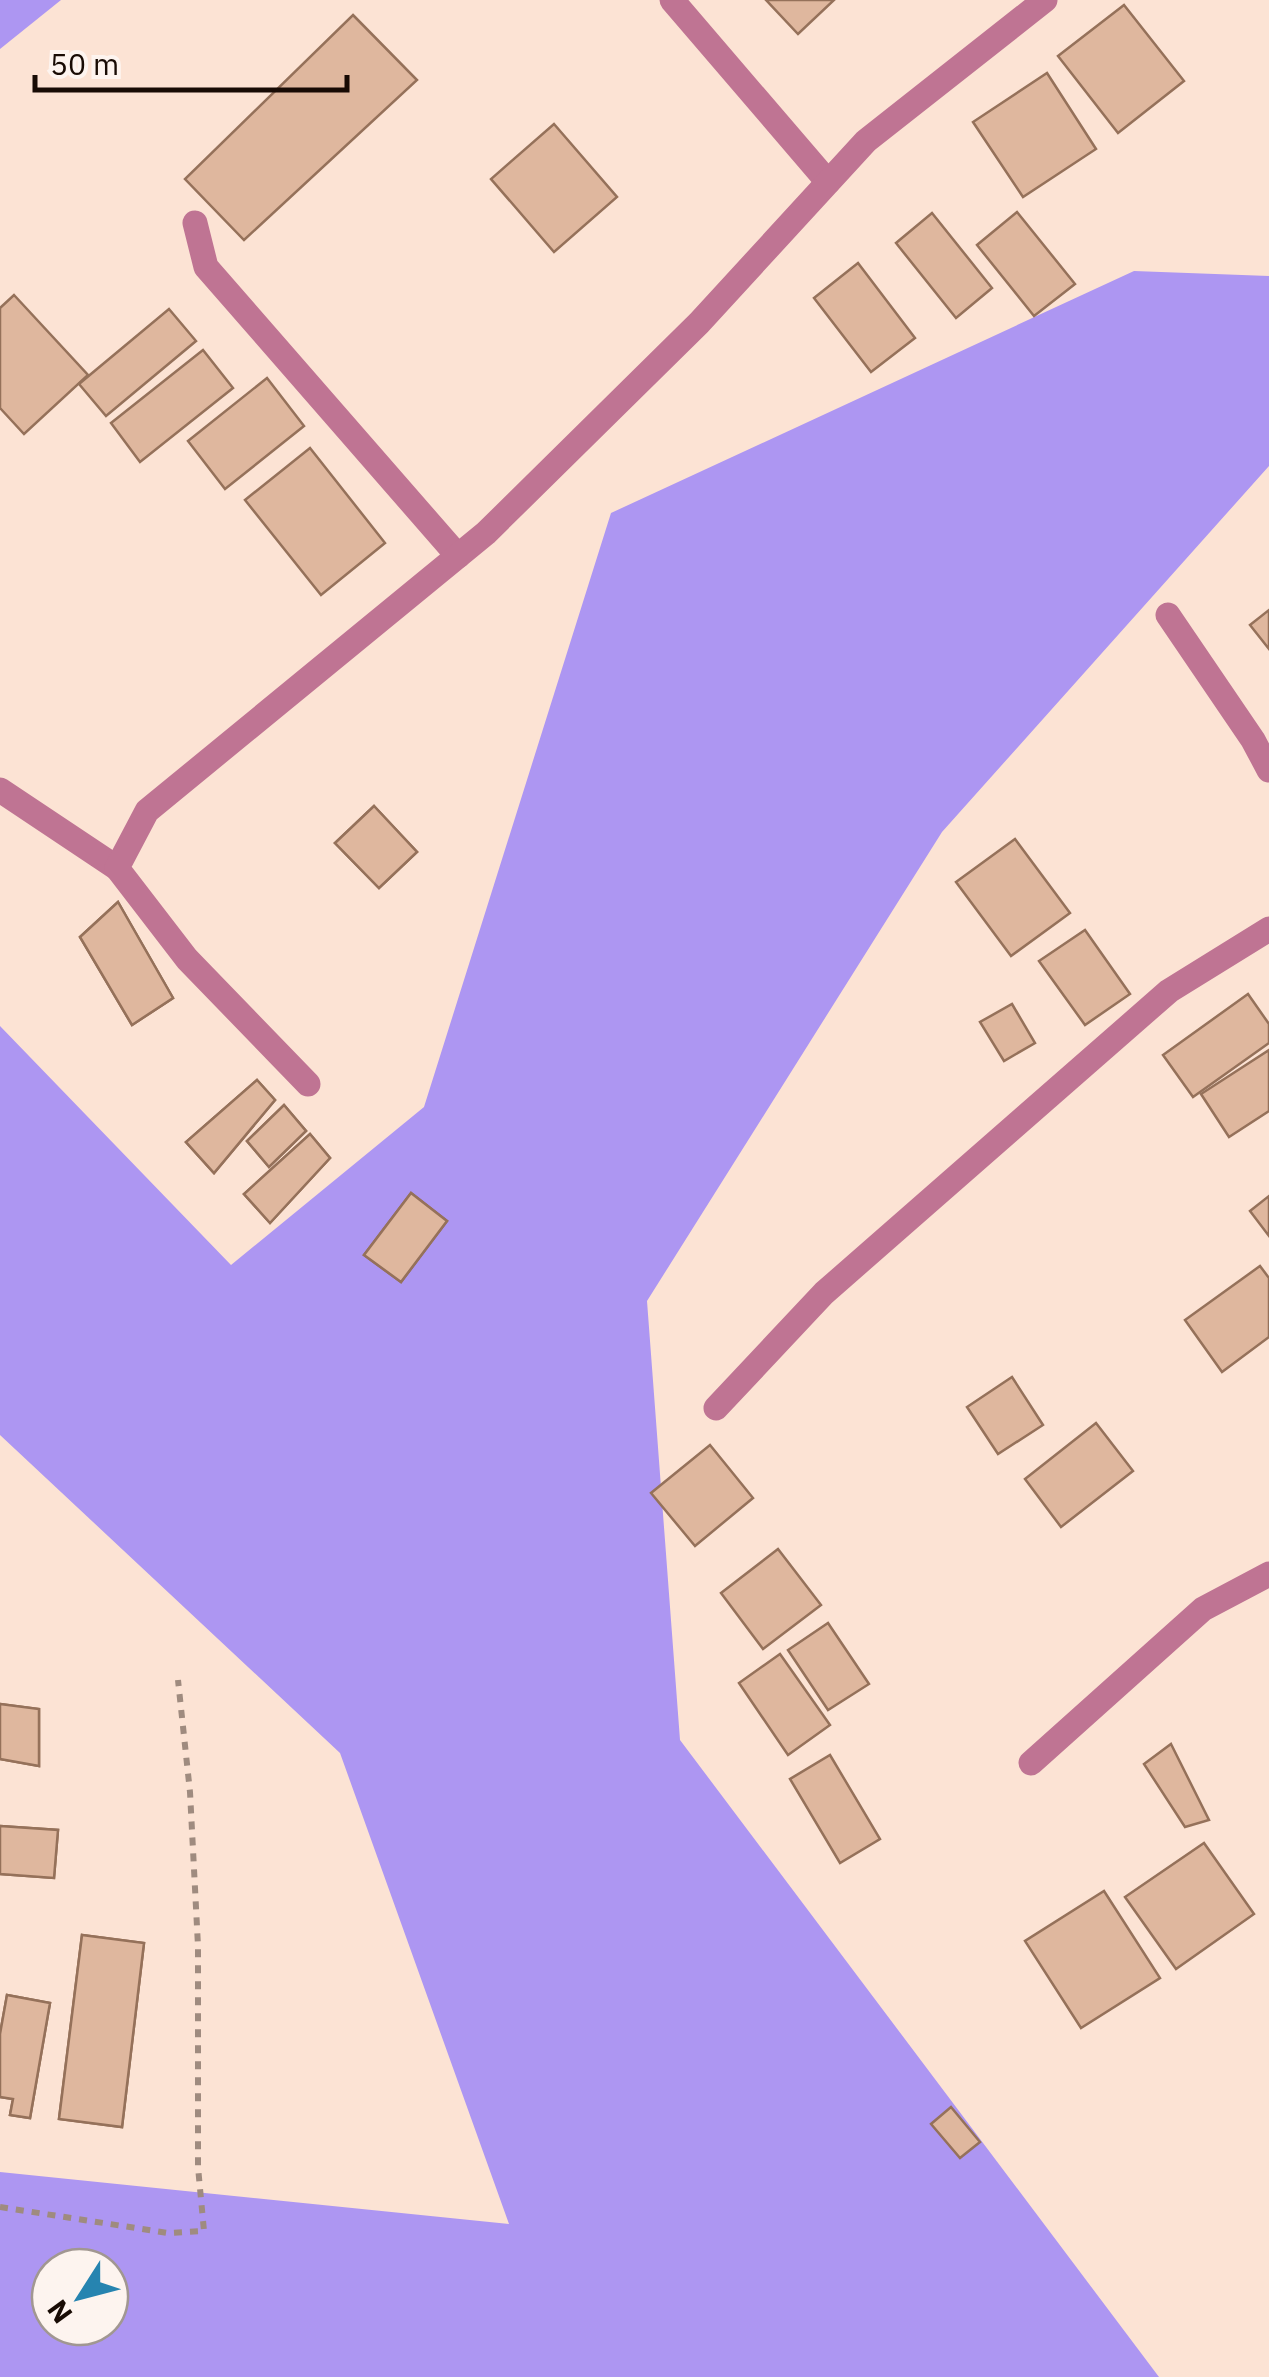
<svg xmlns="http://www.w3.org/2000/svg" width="1269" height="2377" viewBox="0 0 1269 2377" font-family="'IBM Plex Sans',sans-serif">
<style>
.forest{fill:#ad96f2;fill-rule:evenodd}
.building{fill:#dfb79e;stroke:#95715a;stroke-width:2.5}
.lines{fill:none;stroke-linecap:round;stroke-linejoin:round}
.path{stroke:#9f8b7f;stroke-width:6;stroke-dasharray:8 8;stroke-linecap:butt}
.minor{stroke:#bf7493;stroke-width:25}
</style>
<rect width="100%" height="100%" fill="#fce3d4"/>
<g class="forest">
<path d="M 0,0 L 61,0 L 0,49 Z"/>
<path d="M 1134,271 L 1269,276 L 1269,466 L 942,832 L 647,1301 L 680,1740 L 1159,2377 L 0,2377 L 0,2172 L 509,2224 L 340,1753 L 0,1435 L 0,1026 L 231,1265 L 424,1107 L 611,513 ZM 50,2267 L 110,2267 L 110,2327 L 50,2327 Z"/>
</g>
<g class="building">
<path d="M 766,0 L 834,0 L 798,34 Z"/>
<path d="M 1124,5 L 1184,81 L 1118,133 L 1058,56 Z"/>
<path d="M 353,15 L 417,80 L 244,240 L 185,179 Z"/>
<path d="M 1047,73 L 1096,149 L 1023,197 L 973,122 Z"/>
<path d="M 554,124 L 617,197 L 554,252 L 491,179 Z"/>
<path d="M 1017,212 L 1075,284 L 1034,316 L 977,245 Z"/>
<path d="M 932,213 L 992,288 L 956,318 L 896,243 Z"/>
<path d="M 858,263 L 915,338 L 871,372 L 814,298 Z"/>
<path d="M 14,295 L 88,375 L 24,434 L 0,408 L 0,308 Z"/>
<path d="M 169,309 L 196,341 L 106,416 L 79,384 Z"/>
<path d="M 203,350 L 233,388 L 140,462 L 111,423 Z"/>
<path d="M 267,378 L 304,426 L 225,489 L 188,441 Z"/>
<path d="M 310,448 L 385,543 L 321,595 L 245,500 Z"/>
<path d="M 1269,610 L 1269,649 L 1250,625 Z"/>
<path d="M 374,806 L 417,852 L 379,888 L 335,843 Z"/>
<path d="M 374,806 L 417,852 L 379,888 L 335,843 Z"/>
<path d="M 1015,839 L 1070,913 L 1011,956 L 956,882 Z"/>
<path d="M 118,902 L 173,998 L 132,1025 L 80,937 Z"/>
<path d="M 118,902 L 173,998 L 132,1025 L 80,937 Z"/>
<path d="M 1085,930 L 1130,994 L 1085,1025 L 1039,961 Z"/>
<path d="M 1248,994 L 1269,1024 L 1269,1043 L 1193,1097 L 1163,1055 Z"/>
<path d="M 1012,1004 L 1035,1043 L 1004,1061 L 980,1022 Z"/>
<path d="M 1269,1050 L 1269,1111 L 1229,1137 L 1201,1094 Z"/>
<path d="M 257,1080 L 275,1100 L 214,1173 L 186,1142 Z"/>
<path d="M 257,1080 L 275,1100 L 214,1173 L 186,1142 Z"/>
<path d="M 284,1105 L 306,1131 L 269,1167 L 247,1141 Z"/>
<path d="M 284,1105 L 306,1131 L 269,1167 L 247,1141 Z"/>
<path d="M 310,1134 L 330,1158 L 270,1223 L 244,1194 Z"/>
<path d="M 310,1134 L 330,1158 L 270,1223 L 244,1194 Z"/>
<path d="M 411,1193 L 447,1221 L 401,1282 L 364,1255 Z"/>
<path d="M 411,1193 L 447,1221 L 401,1282 L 364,1255 Z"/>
<path d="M 1269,1196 L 1269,1236 L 1250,1211 Z"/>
<path d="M 1260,1266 L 1269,1278 L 1269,1337 L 1222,1372 L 1185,1320 Z"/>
<path d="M 1012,1377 L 1043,1425 L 998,1454 L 967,1407 Z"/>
<path d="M 1096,1423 L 1133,1471 L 1061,1527 L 1025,1479 Z"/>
<path d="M 710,1445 L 753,1498 L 695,1546 L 651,1493 Z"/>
<path d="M 778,1549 L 821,1605 L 763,1649 L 721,1593 Z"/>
<path d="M 828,1623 L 869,1684 L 828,1710 L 788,1650 Z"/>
<path d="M 780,1654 L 830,1725 L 788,1755 L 739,1683 Z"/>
<path d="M 0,1704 L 39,1709 L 39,1766 L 0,1759 Z"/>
<path d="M 0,1704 L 39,1709 L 39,1766 L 0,1759 Z"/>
<path d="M 1171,1744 L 1209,1820 L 1185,1827 L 1144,1764 Z"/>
<path d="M 830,1755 L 880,1839 L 840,1863 L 790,1779 Z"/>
<path d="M 0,1826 L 58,1830 L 54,1878 L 0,1874 Z"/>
<path d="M 0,1826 L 58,1830 L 54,1878 L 0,1874 Z"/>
<path d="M 1204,1843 L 1254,1914 L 1176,1969 L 1125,1897 Z"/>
<path d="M 1104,1891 L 1160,1978 L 1081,2028 L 1025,1941 Z"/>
<path d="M 82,1935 L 144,1943 L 122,2127 L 59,2119 Z"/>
<path d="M 82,1935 L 144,1943 L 122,2127 L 59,2119 Z"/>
<path d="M 7,1995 L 50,2003 L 30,2118 L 10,2115 L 13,2099 L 0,2097 L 0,2034 Z"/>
<path d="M 7,1995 L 50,2003 L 30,2118 L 10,2115 L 13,2099 L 0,2097 L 0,2034 Z"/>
<path d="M 951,2107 L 980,2142 L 960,2158 L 931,2124 Z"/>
</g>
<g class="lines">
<path class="path" d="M 0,2207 L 168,2233 L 204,2231 L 198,2167 L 198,1946 L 190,1792 L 178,1680"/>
<g class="minor">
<path d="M 672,0 L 828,182"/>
<path d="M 195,223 L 206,267 L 458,556"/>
<path d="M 1168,615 L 1253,740 L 1269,770"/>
<path d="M 0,790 L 117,868"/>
<path d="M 308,1084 L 187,959 L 117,868 L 147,811 L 486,533 L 699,323 L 866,141 L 1045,0"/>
<path d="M 716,1408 L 824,1293 L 1169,991 L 1269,929"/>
<path d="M 1031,1763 L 1203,1609 L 1269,1574"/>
</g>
</g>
<g transform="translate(80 2297) rotate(234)"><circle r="48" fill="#fdf4ef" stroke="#a19791" stroke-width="2.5"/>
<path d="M0-8L18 38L0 25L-18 38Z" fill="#2684b0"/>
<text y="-15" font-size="28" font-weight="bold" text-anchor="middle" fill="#180b04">N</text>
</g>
<path d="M35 75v15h312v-15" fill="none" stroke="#180b04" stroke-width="5"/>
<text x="50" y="75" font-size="30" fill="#180b04" stroke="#fdf4ef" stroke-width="8" paint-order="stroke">50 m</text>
</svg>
